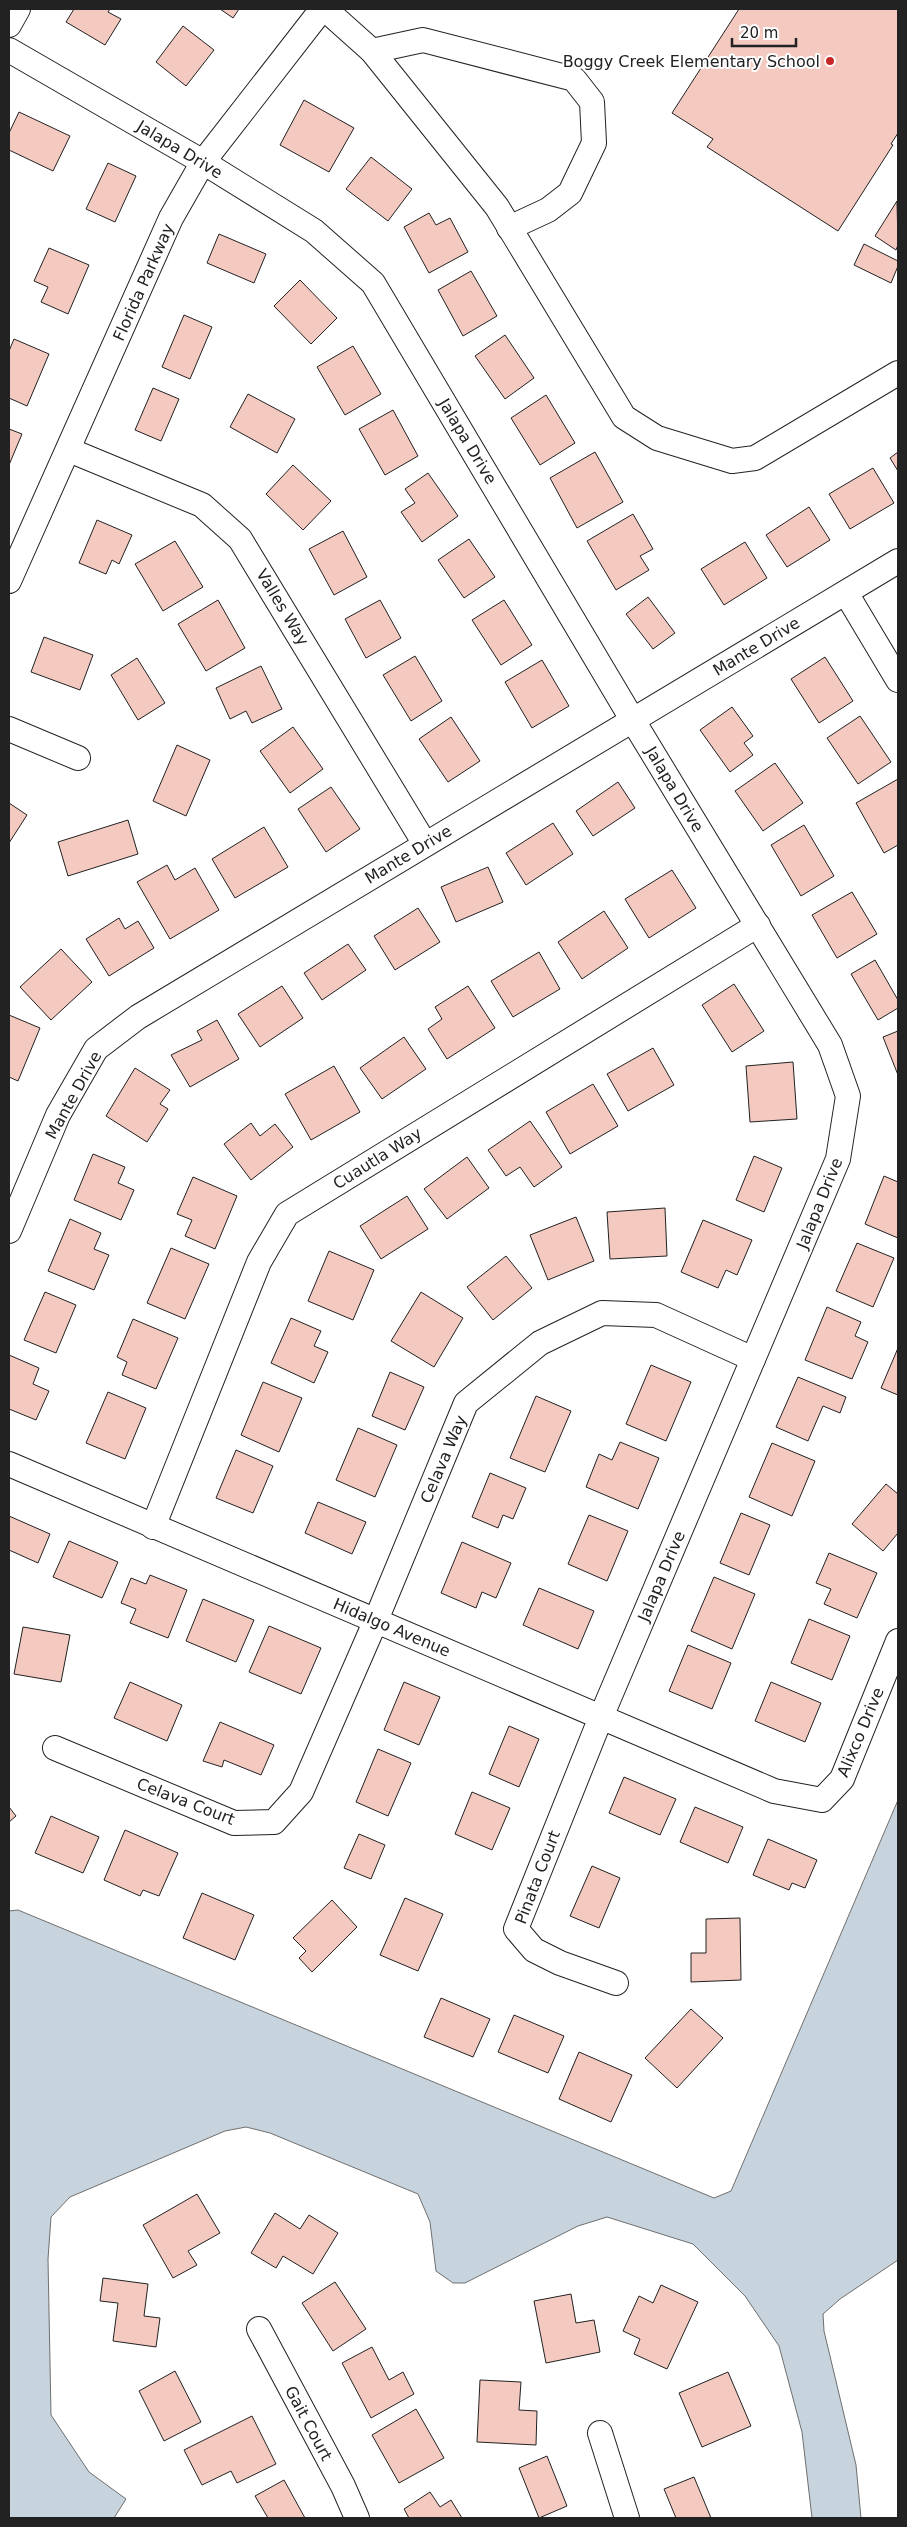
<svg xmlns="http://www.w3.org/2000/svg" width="907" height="2527" viewBox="0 0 907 2527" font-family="'DejaVu Sans',sans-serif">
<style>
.water{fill:#c7d3dd;stroke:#6f6f6f}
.building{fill:#f3c9c0;stroke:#222}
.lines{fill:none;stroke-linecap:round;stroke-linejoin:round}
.minor-casing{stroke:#222;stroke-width:26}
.minor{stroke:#fff;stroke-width:24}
.poi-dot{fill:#c62828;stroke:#fff;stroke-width:2}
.labels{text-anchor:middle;stroke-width:4;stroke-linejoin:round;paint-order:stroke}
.poi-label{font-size:16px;fill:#222;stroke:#fff;text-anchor:end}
.street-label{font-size:16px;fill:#222;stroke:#fff}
</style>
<rect width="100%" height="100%" fill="#fff"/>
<path class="water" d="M 898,1800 L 898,2260 L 840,2299 L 823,2314 L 824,2331 L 856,2465 L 861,2518 L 812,2518 L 802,2432 L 779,2346 L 745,2296 L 693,2244 L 607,2217 L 578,2226 L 465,2283 L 453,2283 L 436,2271 L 430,2222 L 418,2194 L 270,2133 L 246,2127 L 225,2131 L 70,2197 L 51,2217 L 48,2259 L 51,2415 L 89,2472 L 126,2499 L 114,2518 L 9,2518 L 9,1911 L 18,1910 L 714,2198 L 731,2191 Z"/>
<g class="building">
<path d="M 74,9 L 110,9 L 108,12 L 121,19 L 105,45 L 66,22 Z"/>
<path d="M 220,9 L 239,9 L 233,18 Z"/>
<path d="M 739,9 L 898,9 L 898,133 L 891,144 L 893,145 L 838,231 L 707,147 L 713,139 L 672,113 Z"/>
<path d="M 183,26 L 214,50 L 186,86 L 156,62 Z"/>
<path d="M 304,100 L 354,128 L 329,172 L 280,145 Z"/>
<path d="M 19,112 L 70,136 L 53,171 L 9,150 L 9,133 Z"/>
<path d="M 371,157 L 412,189 L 388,221 L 346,189 Z"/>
<path d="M 108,163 L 136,176 L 115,222 L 86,209 Z"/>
<path d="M 897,201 L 898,245 L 896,250 L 875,236 Z"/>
<path d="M 429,213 L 436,225 L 450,218 L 468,252 L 429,273 L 404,227 Z"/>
<path d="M 219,234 L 266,254 L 254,283 L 207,263 Z"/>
<path d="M 864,244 L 898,261 L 898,266 L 891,283 L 854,265 Z"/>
<path d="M 49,248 L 89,265 L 68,314 L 41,302 L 48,287 L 34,281 Z"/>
<path d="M 471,271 L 497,316 L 463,336 L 438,290 Z"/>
<path d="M 300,280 L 337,318 L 311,344 L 274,306 Z"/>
<path d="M 184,315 L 212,327 L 190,379 L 162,367 Z"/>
<path d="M 505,335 L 534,378 L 505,399 L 475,356 Z"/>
<path d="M 14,339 L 49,354 L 27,406 L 9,398 L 9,351 Z"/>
<path d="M 353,346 L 381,394 L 345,415 L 317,367 Z"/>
<path d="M 153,388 L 179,399 L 161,441 L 135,430 Z"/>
<path d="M 248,394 L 295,419 L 277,453 L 230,427 Z"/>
<path d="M 546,395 L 575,443 L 540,465 L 511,418 Z"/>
<path d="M 393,410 L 418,456 L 385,475 L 359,429 Z"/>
<path d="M 9,429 L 22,434 L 9,465 Z"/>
<path d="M 595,452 L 623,502 L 577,528 L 550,478 Z"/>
<path d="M 898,452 L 898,471 L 890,458 Z"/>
<path d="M 293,465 L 331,501 L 303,530 L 266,494 Z"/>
<path d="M 873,468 L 894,503 L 850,529 L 829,494 Z"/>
<path d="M 428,473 L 458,516 L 422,542 L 401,512 L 415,503 L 405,489 Z"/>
<path d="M 809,507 L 830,540 L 787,567 L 766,535 Z"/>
<path d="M 633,514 L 653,549 L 640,556 L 649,570 L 616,590 L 587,541 Z"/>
<path d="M 97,520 L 132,535 L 119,564 L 112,560 L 106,574 L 79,563 Z"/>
<path d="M 343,531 L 367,577 L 334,595 L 309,549 Z"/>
<path d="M 469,539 L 495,577 L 464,598 L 438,560 Z"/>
<path d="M 175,541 L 203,587 L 163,611 L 135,564 Z"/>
<path d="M 745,542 L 767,578 L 724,605 L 701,569 Z"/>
<path d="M 648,597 L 675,633 L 653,649 L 626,614 Z"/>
<path d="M 218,600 L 245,648 L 206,671 L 178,624 Z"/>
<path d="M 380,600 L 401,638 L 366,658 L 345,619 Z"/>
<path d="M 504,600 L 532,645 L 501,665 L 472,620 Z"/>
<path d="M 44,637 L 93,655 L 80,690 L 31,672 Z"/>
<path d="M 415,656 L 442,701 L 411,721 L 383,675 Z"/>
<path d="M 825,657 L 853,701 L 819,723 L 791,679 Z"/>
<path d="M 137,658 L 165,703 L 138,720 L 111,675 Z"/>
<path d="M 542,660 L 569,706 L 532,728 L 505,682 Z"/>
<path d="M 261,666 L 282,709 L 252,723 L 246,711 L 230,719 L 216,688 Z"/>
<path d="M 732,707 L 753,736 L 744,743 L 753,755 L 730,772 L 700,730 Z"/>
<path d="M 860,716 L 891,762 L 858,784 L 827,738 Z"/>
<path d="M 451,717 L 480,761 L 448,782 L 419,739 Z"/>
<path d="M 293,727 L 323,769 L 290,793 L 260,751 Z"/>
<path d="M 177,745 L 210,760 L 186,816 L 153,801 Z"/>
<path d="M 775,763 L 803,803 L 763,831 L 735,791 Z"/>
<path d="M 898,779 L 898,845 L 884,853 L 856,803 Z"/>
<path d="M 618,782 L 635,808 L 593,836 L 576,811 Z"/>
<path d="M 331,787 L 360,829 L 326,852 L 298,809 Z"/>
<path d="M 9,803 L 27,815 L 9,843 Z"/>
<path d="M 128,820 L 138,854 L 68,876 L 58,842 Z"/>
<path d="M 553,823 L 573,854 L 526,885 L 506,853 Z"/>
<path d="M 804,825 L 834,876 L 801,896 L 771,845 Z"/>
<path d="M 264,827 L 288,867 L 235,898 L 212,859 Z"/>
<path d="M 167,865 L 175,880 L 195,868 L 219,910 L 170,939 L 137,882 Z"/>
<path d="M 488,867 L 503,902 L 456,922 L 441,887 Z"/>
<path d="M 672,870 L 696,908 L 649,938 L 625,899 Z"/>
<path d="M 852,892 L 877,934 L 837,958 L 812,915 Z"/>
<path d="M 418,908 L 440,942 L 395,970 L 374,936 Z"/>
<path d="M 604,911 L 628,948 L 582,979 L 558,942 Z"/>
<path d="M 119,918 L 125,929 L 138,921 L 154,948 L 109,976 L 86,939 Z"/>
<path d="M 348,944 L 366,970 L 322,1000 L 304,973 Z"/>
<path d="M 61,949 L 92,982 L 51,1020 L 20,987 Z"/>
<path d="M 539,952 L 560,989 L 513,1017 L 491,981 Z"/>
<path d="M 875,960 L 898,1000 L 898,1008 L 878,1020 L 851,974 Z"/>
<path d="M 734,984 L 764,1031 L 732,1052 L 702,1005 Z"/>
<path d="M 282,986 L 303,1018 L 260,1047 L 238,1014 Z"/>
<path d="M 468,986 L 495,1028 L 447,1059 L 428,1029 L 442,1019 L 435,1007 Z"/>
<path d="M 9,1015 L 40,1028 L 18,1081 L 9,1077 Z"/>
<path d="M 217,1020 L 239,1059 L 190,1087 L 171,1055 L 202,1040 L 197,1031 Z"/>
<path d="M 898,1031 L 898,1075 L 883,1037 Z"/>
<path d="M 404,1037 L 426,1069 L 382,1099 L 360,1068 Z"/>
<path d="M 653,1048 L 674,1085 L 628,1111 L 607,1074 Z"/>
<path d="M 793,1062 L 797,1119 L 750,1122 L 746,1066 Z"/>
<path d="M 334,1066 L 360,1112 L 311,1140 L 285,1094 Z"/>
<path d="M 135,1068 L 170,1090 L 160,1104 L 168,1109 L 147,1142 L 106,1116 Z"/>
<path d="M 593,1084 L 618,1126 L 570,1154 L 546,1112 Z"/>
<path d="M 530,1121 L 562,1167 L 534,1187 L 520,1167 L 506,1176 L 488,1150 Z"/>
<path d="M 251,1123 L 260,1136 L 275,1124 L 293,1147 L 251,1180 L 224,1144 Z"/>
<path d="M 93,1154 L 125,1167 L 118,1183 L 134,1190 L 121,1220 L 74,1200 Z"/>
<path d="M 754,1156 L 782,1168 L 764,1212 L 736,1200 Z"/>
<path d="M 467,1157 L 489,1188 L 447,1219 L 424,1189 Z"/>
<path d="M 884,1176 L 898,1182 L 898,1238 L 865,1224 Z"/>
<path d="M 193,1177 L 237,1196 L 215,1249 L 185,1236 L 192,1220 L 177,1214 Z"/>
<path d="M 407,1196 L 428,1229 L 381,1259 L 360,1226 Z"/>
<path d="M 665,1208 L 667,1256 L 610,1259 L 607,1212 Z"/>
<path d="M 576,1217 L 594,1261 L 548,1280 L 530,1235 Z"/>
<path d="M 70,1219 L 101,1233 L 94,1249 L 109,1255 L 94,1290 L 48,1271 Z"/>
<path d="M 703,1220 L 752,1240 L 737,1275 L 726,1270 L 718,1288 L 681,1272 Z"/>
<path d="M 857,1243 L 894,1258 L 873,1307 L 836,1291 Z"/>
<path d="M 171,1248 L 209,1264 L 185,1319 L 147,1303 Z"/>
<path d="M 329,1251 L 374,1270 L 353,1320 L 308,1301 Z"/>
<path d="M 506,1256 L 532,1288 L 493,1320 L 467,1287 Z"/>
<path d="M 45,1292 L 76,1305 L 56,1353 L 24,1340 Z"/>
<path d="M 421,1292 L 463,1318 L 434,1367 L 391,1341 Z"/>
<path d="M 827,1307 L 861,1322 L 855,1336 L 868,1342 L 852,1379 L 805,1360 Z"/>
<path d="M 291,1318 L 321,1331 L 314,1346 L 328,1352 L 314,1383 L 271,1363 Z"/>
<path d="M 133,1319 L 178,1338 L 156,1389 L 122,1375 L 127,1362 L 117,1357 Z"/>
<path d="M 898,1348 L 898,1395 L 881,1388 Z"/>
<path d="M 9,1355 L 39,1368 L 33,1384 L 49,1391 L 36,1420 L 9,1409 Z"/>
<path d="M 651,1365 L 691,1382 L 666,1441 L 626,1424 Z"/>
<path d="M 390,1372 L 424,1387 L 405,1430 L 372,1416 Z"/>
<path d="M 798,1377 L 846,1397 L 840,1413 L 823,1406 L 808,1441 L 776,1427 Z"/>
<path d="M 263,1382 L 302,1398 L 279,1452 L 241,1435 Z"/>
<path d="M 108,1392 L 146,1408 L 125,1459 L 86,1443 Z"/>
<path d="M 536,1396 L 571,1411 L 545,1472 L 510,1458 Z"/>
<path d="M 358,1428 L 397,1445 L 375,1497 L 336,1480 Z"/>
<path d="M 620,1442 L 659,1458 L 638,1509 L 586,1487 L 599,1454 L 612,1460 Z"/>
<path d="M 772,1443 L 815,1461 L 792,1516 L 749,1497 Z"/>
<path d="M 236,1450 L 273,1466 L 253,1513 L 216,1498 Z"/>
<path d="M 490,1473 L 526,1488 L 513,1519 L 503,1515 L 498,1528 L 472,1517 Z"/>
<path d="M 886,1484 L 898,1494 L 898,1533 L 883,1551 L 852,1524 Z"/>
<path d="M 318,1502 L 366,1522 L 352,1554 L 305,1533 Z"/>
<path d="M 741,1513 L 770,1525 L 749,1575 L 720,1563 Z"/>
<path d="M 589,1515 L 628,1531 L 607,1581 L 568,1564 Z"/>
<path d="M 9,1516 L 50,1534 L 38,1563 L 9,1550 Z"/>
<path d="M 69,1541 L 118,1562 L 102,1598 L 53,1577 Z"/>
<path d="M 462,1542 L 511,1563 L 496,1598 L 482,1592 L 476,1608 L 441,1593 Z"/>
<path d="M 829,1553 L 877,1573 L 857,1618 L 824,1604 L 831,1589 L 816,1583 Z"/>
<path d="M 150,1575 L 187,1590 L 168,1638 L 130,1623 L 136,1609 L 121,1603 L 131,1578 L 146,1584 Z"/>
<path d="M 714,1577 L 755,1594 L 732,1649 L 691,1631 Z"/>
<path d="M 539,1588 L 594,1611 L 578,1649 L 523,1625 Z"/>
<path d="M 203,1599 L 254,1620 L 236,1662 L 186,1641 Z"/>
<path d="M 809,1619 L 850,1636 L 832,1680 L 791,1663 Z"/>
<path d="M 269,1626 L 321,1648 L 301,1694 L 249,1672 Z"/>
<path d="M 23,1627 L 70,1635 L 61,1682 L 14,1674 Z"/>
<path d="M 688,1645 L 731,1663 L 712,1709 L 669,1691 Z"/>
<path d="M 130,1682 L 182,1705 L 167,1741 L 114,1718 Z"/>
<path d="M 404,1682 L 440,1697 L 419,1745 L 384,1730 Z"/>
<path d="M 771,1682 L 821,1703 L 805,1742 L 755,1721 Z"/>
<path d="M 220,1722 L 274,1745 L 261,1775 L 224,1760 L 222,1767 L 203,1761 Z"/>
<path d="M 509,1726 L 539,1739 L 519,1787 L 489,1774 Z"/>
<path d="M 378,1749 L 411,1763 L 388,1816 L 356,1802 Z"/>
<path d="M 624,1777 L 676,1799 L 660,1835 L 609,1813 Z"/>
<path d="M 472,1792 L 510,1808 L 492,1850 L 455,1834 Z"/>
<path d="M 9,1807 L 16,1816 L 9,1822 Z"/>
<path d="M 695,1807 L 743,1827 L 728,1863 L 680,1842 Z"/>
<path d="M 51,1816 L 99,1837 L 83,1873 L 35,1853 Z"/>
<path d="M 125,1830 L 178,1853 L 159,1896 L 143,1890 L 140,1896 L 104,1880 Z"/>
<path d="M 359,1834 L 385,1845 L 371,1879 L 344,1868 Z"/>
<path d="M 768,1839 L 817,1860 L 805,1888 L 792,1883 L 789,1890 L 753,1875 Z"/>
<path d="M 592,1866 L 620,1878 L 599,1928 L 570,1916 Z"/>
<path d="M 202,1893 L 254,1915 L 235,1960 L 183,1938 Z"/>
<path d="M 405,1898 L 443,1914 L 418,1971 L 380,1955 Z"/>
<path d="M 332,1900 L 357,1927 L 312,1972 L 299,1958 L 306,1951 L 293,1938 Z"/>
<path d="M 740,1918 L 741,1980 L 691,1982 L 691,1953 L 706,1953 L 706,1919 Z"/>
<path d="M 441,1998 L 490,2019 L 473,2057 L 424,2037 Z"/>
<path d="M 691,2009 L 723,2038 L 677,2088 L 645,2058 Z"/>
<path d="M 514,2015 L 564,2036 L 548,2073 L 498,2052 Z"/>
<path d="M 579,2052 L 632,2075 L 611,2122 L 559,2099 Z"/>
<path d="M 197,2194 L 220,2233 L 188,2251 L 197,2265 L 173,2278 L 143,2225 Z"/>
<path d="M 275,2213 L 300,2229 L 309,2215 L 338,2233 L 313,2274 L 283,2256 L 276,2268 L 251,2253 Z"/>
<path d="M 103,2278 L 148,2284 L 144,2316 L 160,2318 L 156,2347 L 113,2341 L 118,2303 L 100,2301 Z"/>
<path d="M 335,2282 L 366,2329 L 333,2351 L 302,2303 Z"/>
<path d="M 661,2285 L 698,2302 L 667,2369 L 634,2354 L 640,2339 L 623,2331 L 639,2296 L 653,2303 Z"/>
<path d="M 571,2294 L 576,2323 L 594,2320 L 600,2352 L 546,2363 L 534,2301 Z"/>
<path d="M 372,2347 L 389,2380 L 403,2372 L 414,2394 L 371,2418 L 342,2363 Z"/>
<path d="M 175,2371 L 201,2422 L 164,2441 L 139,2391 Z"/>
<path d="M 728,2372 L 751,2426 L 702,2447 L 679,2393 Z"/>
<path d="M 480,2380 L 521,2382 L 519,2410 L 537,2411 L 536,2445 L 477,2442 Z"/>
<path d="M 416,2409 L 444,2458 L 399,2483 L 372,2435 Z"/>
<path d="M 252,2416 L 276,2464 L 237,2483 L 231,2471 L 202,2485 L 184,2450 Z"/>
<path d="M 547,2456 L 567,2506 L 539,2518 L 519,2468 Z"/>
<path d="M 694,2477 L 711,2518 L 676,2518 L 664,2489 Z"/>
<path d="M 284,2480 L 305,2518 L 268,2518 L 255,2496 Z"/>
<path d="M 430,2492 L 440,2507 L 451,2500 L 462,2518 L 409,2518 L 404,2509 Z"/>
</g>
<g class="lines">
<g class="minor-casing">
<g id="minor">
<path d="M 325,9 L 372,51 L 497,207 L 624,417 L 657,438 L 732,461 L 755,458 L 898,373"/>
<path d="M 9,25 L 18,9"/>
<path d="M 9,50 L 203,162 L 314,231 L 373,283 L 632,719 L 830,1045 L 848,1096 L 838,1159 L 601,1717 L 516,1929 L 534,1950 L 560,1963 L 616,1983"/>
<path d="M 372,51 L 423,40 L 574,79 L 592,102 L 594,143 L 570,193 L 548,210 L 509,228"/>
<path d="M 69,450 L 202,505 L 240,539 L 425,844"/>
<path d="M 9,581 L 171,218 L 203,162 L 322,9"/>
<path d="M 846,593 L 898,680"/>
<path d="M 9,729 L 78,758"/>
<path d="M 9,1231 L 58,1115 L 96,1049 L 138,1017 L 898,561"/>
<path d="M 9,1464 L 774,1791 L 822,1800 L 842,1779 L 898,1641"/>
<path d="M 153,1527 L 259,1262 L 287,1214 L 758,925"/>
<path d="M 55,1748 L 234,1823 L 274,1822 L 301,1792 L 376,1620 L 466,1403 L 540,1343 L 602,1313 L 656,1315 L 753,1359"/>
<path d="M 259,2329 L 343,2486 L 357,2518"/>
<path d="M 600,2433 L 627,2518"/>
</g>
</g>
<use href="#minor" class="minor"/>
</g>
<circle class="poi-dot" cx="830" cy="61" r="5"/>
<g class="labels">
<g class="poi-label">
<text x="820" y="67">Boggy Creek Elementary School</text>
</g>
<g class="street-label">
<text transform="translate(180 149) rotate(31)" y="6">Jalapa Drive</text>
<text transform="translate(143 282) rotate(-66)" y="6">Florida Parkway</text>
<text transform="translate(468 441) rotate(59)" y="6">Jalapa Drive</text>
<text transform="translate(283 607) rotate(59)" y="6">Valles Way</text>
<text transform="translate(756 646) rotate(-31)" y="6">Mante Drive</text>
<text transform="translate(675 789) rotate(59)" y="6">Jalapa Drive</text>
<text transform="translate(408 854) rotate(-31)" y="6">Mante Drive</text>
<text transform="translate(73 1095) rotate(-61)" y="6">Mante Drive</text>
<text transform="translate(377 1158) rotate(-32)" y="6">Cuautla Way</text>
<text transform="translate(819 1203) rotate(-68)" y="6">Jalapa Drive</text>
<text transform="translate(443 1459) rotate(-67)" y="6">Celava Way</text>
<text transform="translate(661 1576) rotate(-67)" y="6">Jalapa Drive</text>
<text transform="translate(392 1627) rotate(23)" y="6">Hidalgo Avenue</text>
<text transform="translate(860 1732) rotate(-67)" y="6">Alixco Drive</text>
<text transform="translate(186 1801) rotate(21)" y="6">Celava Court</text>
<text transform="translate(537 1877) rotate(-69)" y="6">Pinata Court</text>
<text transform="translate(309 2423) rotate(62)" y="6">Gait Court</text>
</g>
</g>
<rect width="907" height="2527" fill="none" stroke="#222222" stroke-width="20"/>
<path d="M732 38v8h64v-8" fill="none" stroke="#222222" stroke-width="2.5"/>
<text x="740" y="38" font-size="15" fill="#222222" stroke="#ffffff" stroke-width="4" paint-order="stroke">20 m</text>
</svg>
